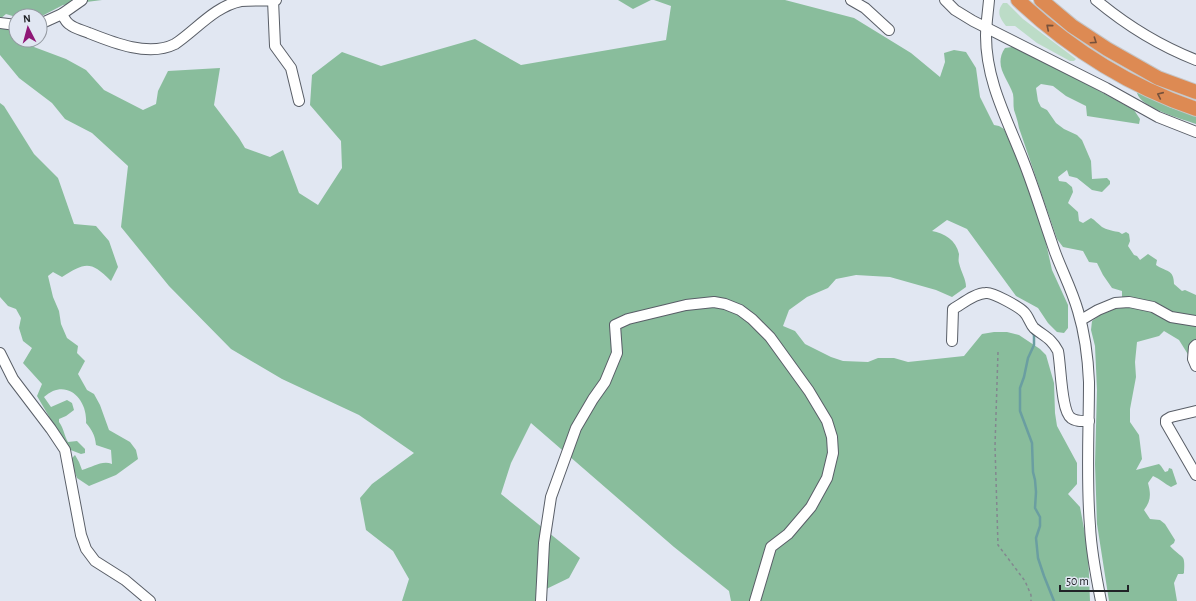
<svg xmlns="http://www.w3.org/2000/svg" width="1196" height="601" viewBox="0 0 1196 601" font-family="'Alegreya Sans',sans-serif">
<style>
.green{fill:#bcdcc7}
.forest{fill:#89bd9c}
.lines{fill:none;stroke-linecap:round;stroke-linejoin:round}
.stream{stroke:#6a9ea1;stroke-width:2.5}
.minor-casing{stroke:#595e67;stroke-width:12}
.highway-casing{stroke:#c5c6c7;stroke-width:16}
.path{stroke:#83878f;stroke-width:1.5;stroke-dasharray:3 3;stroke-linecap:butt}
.minor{stroke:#fff;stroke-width:10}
.highway{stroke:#dd8a53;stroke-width:14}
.oneway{stroke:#76513b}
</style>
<rect width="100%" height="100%" fill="#e1e7f2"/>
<path class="green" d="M 1003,3 L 1007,3 L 1023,19 L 1076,59 L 1074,61 L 1070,61 L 1037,43 L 1015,26 L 1006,26 C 1000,18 996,12 1003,3 Z"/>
<g class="forest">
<path d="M 0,0 L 102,0 L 63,5 L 40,17 L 40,16 L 16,17 L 6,14 L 0,19 Z"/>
<path d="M 618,0 L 651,0 L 633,9 Z"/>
<path d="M 654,0 L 785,0 L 854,18 L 911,53 L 940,77 L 945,62 L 944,53 L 954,50 L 966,52 L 976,68 L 980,97 L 994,125 L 999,126 L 1004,129 L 1018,161 L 1029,191 L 1034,200 L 1046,243 L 1052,270 L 1068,305 L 1068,328 L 1064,333 L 1057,332 L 1048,323 L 1038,308 L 1016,296 L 967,229 L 947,220 L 932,231 C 944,233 956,240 959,254 C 959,257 958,260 959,263 C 961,272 966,279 966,287 L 952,297 L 936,290 L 890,277 L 856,275 L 836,279 L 828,288 L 807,297 L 789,310 L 783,326 L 795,331 L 805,344 L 831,357 L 843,361 L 868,362 L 878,358 L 894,358 L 908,362 L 964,356 L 982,334 L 994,332 L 1007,332 L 1019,335 L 1040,349 L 1046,355 L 1054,383 L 1055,413 L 1057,426 L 1077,463 L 1077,484 L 1068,494 L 1080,507 L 1088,550 L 1090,601 L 731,601 L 729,591 L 674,547 L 531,423 L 511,463 L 501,494 L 580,558 L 569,578 L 538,593 L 537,601 L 402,601 L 409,579 L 393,551 L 366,530 L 360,498 L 372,484 L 414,453 L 359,415 L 282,379 L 231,349 L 169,286 L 121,227 L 128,166 L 92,133 L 65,119 L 52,103 L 19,78 L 0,55 L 0,27 L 16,30 L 16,40 L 38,40 L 34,47 L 66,59 L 86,70 L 104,90 L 143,110 L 156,104 L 158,91 L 168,71 L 220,68 L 214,105 L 239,138 L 245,148 L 270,157 L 283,150 L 299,193 L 318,205 L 342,168 L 341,141 L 310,105 L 312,75 L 342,52 L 381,66 L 475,39 L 521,65 L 666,40 L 671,6 Z"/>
<path d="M 1012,47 L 1030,53 L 1134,110 L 1140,119 L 1139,124 L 1087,116 L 1086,106 L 1066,96 L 1053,86 L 1041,84 L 1036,88 L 1038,101 L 1041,107 L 1047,110 L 1056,123 L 1064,129 L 1077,135 L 1082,140 L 1091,161 L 1092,179 L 1107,178 L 1110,181 L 1110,184 L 1102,192 L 1092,190 L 1077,178 L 1069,176 L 1067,170 L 1058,177 L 1059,181 L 1066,182 L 1072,187 L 1073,192 L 1068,203 L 1078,212 L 1079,221 L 1083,223 L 1091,218 C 1095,220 1098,224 1102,227 C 1105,229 1116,232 1119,232 L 1122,234 L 1126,232 L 1129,234 L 1130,241 L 1128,246 L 1134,255 L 1137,256 L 1140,260 L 1148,254 L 1157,260 L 1156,265 C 1166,272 1174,269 1174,284 L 1182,291 L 1185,290 L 1196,295 L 1196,364 L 1194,364 L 1179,340 L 1164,331 L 1159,336 L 1137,342 L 1135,362 L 1136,377 L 1130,409 L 1130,422 L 1139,435 L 1142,459 L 1136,470 L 1159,464 L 1161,466 L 1165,472 L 1168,471 L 1169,468 L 1172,469 L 1177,484 L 1171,487 C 1165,484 1160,479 1153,476 L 1148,483 C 1151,494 1151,501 1144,510 L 1150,519 L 1160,520 L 1165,524 L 1175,540 L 1174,543 L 1170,546 C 1173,550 1182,556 1183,558 C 1185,561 1184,569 1184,573 L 1183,574 L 1178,574 L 1174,583 L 1177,601 L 1109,601 L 1097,524 L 1095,464 L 1097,390 L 1095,346 L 1091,330 L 1092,321 L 1107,310 L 1122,308 L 1122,291 L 1112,288 L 1103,275 L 1097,263 L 1089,262 L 1083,251 L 1063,247 L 1057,239 L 1019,128 C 1018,122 1016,116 1014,110 C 1013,105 1014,99 1013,94 C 1008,78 993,66 1005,48 Z"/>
<path d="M 1140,91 L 1169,107 L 1196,116 L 1196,124 C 1182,119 1141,108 1137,93 Z"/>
<path d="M 0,103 L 4,106 L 34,154 L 58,178 L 74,224 L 96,226 L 109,241 L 118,267 L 111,281 C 90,260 85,263 62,277 L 53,272 L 48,276 L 53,297 L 59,311 L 61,324 L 67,338 L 78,346 L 77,353 L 85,361 L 78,374 L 87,390 L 94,394 L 100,405 L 109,430 L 130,442 L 136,450 L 138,459 L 116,475 L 89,486 L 77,478 L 70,460 L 75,455 L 79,462 L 82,470 C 93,467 102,460 112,464 L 111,450 L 96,445 C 95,435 92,430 86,423 C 88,399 66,377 44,397 L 51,407 L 67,400 L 72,403 L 74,410 L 66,416 L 59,419 L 59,422 C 64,429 64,435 68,442 L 77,441 L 85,449 L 85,453 L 81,454 L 68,449 L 37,396 L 42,384 L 23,363 L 32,348 L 23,341 L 19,328 L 21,318 L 16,309 L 8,306 L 0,297 Z"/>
</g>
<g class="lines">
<path class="stream" d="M 1031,331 L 1034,335 L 1034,345 L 1028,358 L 1024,377 L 1020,388 L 1020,411 L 1032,443 L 1033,472 L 1035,480 L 1036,492 L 1035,508 L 1040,517 L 1040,526 L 1036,538 L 1038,558 L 1044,576 L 1054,601"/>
<g class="minor-casing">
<g id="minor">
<path d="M 273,0 L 275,46 L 291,68 L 299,101"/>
<path d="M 851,0 L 865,8 L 889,30"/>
<path d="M 945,0 L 955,10 L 973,21 L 1106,88 L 1158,117 L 1196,132"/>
<path d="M 989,0 C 988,12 986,24 986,36 C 986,81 1007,119 1023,160 C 1035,190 1044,221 1055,252 C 1062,271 1072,290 1078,311 C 1085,334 1088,358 1089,382 C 1089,430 1086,478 1090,526 C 1091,551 1096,576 1101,601"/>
<path d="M 1096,0 C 1126,25 1160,46 1196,60"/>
<path d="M 62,14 C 64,18 66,22 69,24 C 75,29 82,30 89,33 C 114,43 149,57 175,44 C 196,30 215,6 241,1 C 252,0 264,1 276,0"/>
<path d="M 0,23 L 16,25"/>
<path d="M 40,24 L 62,14 L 82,0"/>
<path d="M 1081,320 L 1098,310 L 1115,303 L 1129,302 L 1153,307 L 1171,317 L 1196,321"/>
<path d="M 952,341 L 953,309 C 962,304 975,293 986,293 C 993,292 1019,307 1024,312 C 1029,317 1030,324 1034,328 C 1045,337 1051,338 1058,351 C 1061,365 1061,411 1071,418 C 1076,422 1083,421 1089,421"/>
<path d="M 1196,345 L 1194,347 L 1193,359 L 1196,366"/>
<path d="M 0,353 L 13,379 L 51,429 L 65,450 L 81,535 L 86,549 L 95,561 L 125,580 L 150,601"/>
<path d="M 1196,411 L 1171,417 L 1166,420 L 1166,423 L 1196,475"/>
<path d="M 541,601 L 544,543 L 551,497 L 576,428 L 593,399 L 605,382 L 617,353 L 615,325 L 628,319 L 686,305 L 714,302 L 725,304 L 740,310 L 752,319 L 770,337 L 809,391 L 827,421 L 832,437 L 833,453 L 827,478 L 811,507 L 788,534 L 771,547 L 755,601"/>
</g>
</g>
<g class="highway-casing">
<g id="highway">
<path d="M 1018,0 C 1069,48 1129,86 1196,109"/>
<path d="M 1041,0 L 1072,26 L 1107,49 L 1158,78 L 1196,92"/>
</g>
</g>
<path class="path" d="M 998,352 L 995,446 L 998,545 L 1025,581 L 1031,595 L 1031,601"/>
<use href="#minor" class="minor"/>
<use href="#highway" class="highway"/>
</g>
<defs><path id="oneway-chevron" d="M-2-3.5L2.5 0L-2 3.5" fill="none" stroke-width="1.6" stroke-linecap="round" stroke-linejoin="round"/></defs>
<g class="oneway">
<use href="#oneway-chevron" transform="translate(1049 27) rotate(-140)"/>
<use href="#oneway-chevron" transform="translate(1094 41) rotate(34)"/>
<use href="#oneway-chevron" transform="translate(1160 95) rotate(-156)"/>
</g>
<g transform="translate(28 28) rotate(354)"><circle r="19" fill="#e1e7f2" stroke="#9499a1"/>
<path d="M0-3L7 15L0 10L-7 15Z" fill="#8f1776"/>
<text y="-6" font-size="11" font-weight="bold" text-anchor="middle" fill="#212327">N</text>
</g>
<path d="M1060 585v6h68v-6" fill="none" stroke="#212327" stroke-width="2"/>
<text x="1066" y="585" font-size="12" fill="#212327" stroke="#e1e7f2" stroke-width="3" paint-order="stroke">50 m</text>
</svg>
